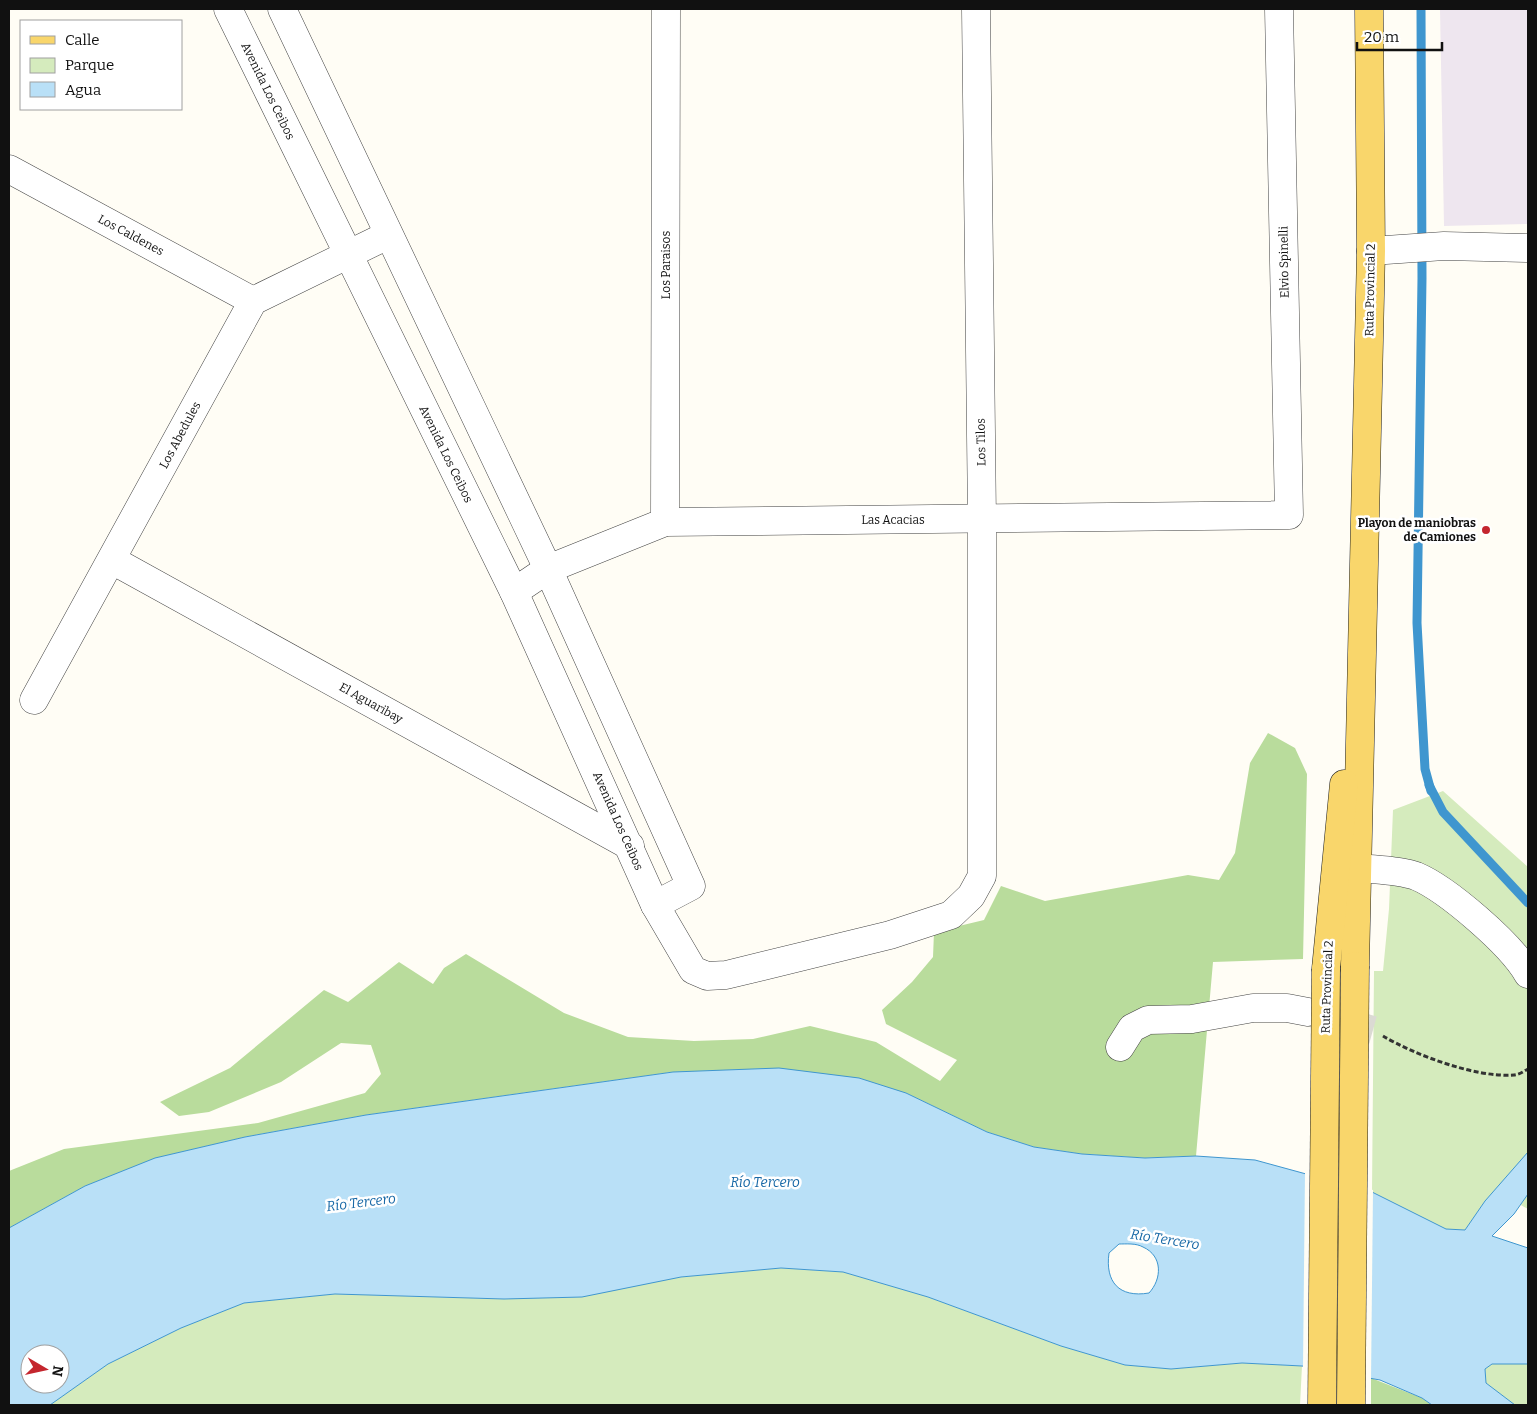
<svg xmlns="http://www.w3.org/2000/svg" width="1537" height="1414" viewBox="0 0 1537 1414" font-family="Bitter,serif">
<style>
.industrial{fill:#eee6ef}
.green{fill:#d5ebbd}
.forest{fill:#b9dc9c}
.water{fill:#b9e0f7;stroke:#3f96cf;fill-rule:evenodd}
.pier{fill:#fffdf5}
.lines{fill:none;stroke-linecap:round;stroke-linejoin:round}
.stream{stroke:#3f96cf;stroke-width:9}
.minor-tunnel{stroke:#dbdad3;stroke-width:28;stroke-dasharray:28 14;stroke-linecap:butt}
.minor-casing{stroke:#444;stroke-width:29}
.major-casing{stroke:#222;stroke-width:29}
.path{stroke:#333;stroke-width:3;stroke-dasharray:5 2.5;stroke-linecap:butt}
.minor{stroke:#fff;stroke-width:28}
.major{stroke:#f9d66b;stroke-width:28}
.major-bridge-casing{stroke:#222;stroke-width:29;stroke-linecap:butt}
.major-bridge{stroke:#f9d66b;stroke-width:28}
.poi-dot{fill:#c4262e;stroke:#fff;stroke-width:2}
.labels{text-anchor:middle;stroke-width:5;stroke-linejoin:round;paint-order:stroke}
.street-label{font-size:12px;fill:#111;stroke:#fff}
.poi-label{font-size:12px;font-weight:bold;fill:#111;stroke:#fff;text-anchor:end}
.water-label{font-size:14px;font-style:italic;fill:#1768a6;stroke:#fff}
</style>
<rect width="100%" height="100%" fill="#fffdf5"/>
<path class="industrial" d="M 1440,9 L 1528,9 L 1528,224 L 1444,226 Z"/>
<g class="green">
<path d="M 1443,791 L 1528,867 L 1528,1209 L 1519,1204 L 1485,1201 L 1465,1230 L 1445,1229 L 1372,1192 L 1374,971 L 1383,971 L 1389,909 L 1393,810 Z"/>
<path d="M 781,1268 L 843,1272 L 928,1297 L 1061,1346 L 1125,1365 L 1171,1369 L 1242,1363 L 1302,1366 L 1300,1405 L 50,1405 L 108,1364 L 181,1328 L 244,1303 L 335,1294 L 504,1299 L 681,1277 Z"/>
<path d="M 1517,1363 L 1528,1364 L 1528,1405 L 1515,1405 L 1486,1383 L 1485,1369 L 1492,1364 Z"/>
</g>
<g class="forest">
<path d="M 1268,733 L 1295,748 L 1307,774 L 1303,959 L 1213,962 L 1196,1156 L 1145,1158 L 1082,1154 L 1034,1147 L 987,1132 L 906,1093 L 673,1072 L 366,1115 L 245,1137 L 156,1158 L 85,1186 L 9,1228 L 9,1171 L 64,1149 L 258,1123 L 365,1093 L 381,1074 L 371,1045 L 341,1043 L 281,1082 L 209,1112 L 179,1116 L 160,1102 L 230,1068 L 324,990 L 348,1002 L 399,962 L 433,984 L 444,968 L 466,954 L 564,1013 L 628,1037 L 694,1041 L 753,1039 L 810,1026 L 876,1042 L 940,1081 L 957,1060 L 886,1024 L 882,1010 L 912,982 L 933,957 L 934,932 L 984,920 L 1001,886 L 1045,901 L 1188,875 L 1219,880 L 1235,853 L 1250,763 Z"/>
<path d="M 1371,1378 L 1422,1398 L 1432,1405 L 1371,1405 Z"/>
</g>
<path class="water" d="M 779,1068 L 859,1078 L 906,1093 L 987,1132 L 1034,1147 L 1082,1154 L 1145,1158 L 1196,1156 L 1255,1160 L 1372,1192 L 1446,1229 L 1465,1230 L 1485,1201 L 1528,1152 L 1528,1194 L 1514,1214 L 1492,1236 L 1528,1248 L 1528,1364 L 1492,1364 L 1485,1369 L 1486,1383 L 1515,1405 L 1432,1405 L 1422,1398 L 1380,1380 L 1302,1366 L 1242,1363 L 1171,1369 L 1125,1365 L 1061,1346 L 928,1297 L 843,1272 L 781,1268 L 681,1277 L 582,1297 L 504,1299 L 335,1294 L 244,1303 L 181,1328 L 108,1364 L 50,1405 L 9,1405 L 9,1228 L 85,1186 L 155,1158 L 245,1137 L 366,1115 L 673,1072 ZM 1119,1244 C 1126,1244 1136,1243 1143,1247 C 1163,1256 1162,1279 1149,1293 C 1119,1298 1105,1282 1109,1253 ZM 30,1354 L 60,1354 L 60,1384 L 30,1384 Z"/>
<path class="pier" d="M 1305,1172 L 1373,1190 L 1371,1380 L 1303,1369 Z"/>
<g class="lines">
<g class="stream">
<path d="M 1421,9 L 1422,278 L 1417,623 L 1425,769 L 1431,791"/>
<path d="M 1429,785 L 1443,812 L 1528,903"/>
</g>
<path class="minor-tunnel" d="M 1308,1012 L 1373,1030"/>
<g class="minor-casing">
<g id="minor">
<path d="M 228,9 L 514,592 L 655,905 L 693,970 L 707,976 L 726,975 L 890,935 L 951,915 L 971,896 L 982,876 L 982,519 L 976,9"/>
<path d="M 282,9 L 548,569 L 691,886 L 655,905"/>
<path d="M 9,169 L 253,301"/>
<path d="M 1371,251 L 1444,246 L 1528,248"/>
<path d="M 665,522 L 666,9"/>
<path d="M 112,560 L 630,846"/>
<path d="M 514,592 L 548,569 L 665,522 L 1289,515 L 1279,9"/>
<path d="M 34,700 L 253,301 L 388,235"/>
<path d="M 1359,868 C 1377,870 1398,870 1416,876 C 1447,889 1511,944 1528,974"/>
<path d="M 1120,1047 L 1132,1028 L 1148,1020 L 1192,1019 L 1253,1008 L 1287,1008 L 1308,1012"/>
</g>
</g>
<g class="major-casing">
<g id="major">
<path d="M 1355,966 L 1371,251 L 1369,9"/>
<path d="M 1326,969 L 1344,784"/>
</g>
</g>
<path class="path" d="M 1383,1036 C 1415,1055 1476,1078 1514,1075 C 1519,1075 1524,1071 1528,1069"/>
<use href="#minor" class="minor"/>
<use href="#major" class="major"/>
<g class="major-bridge-casing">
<g id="major-bridge">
<path d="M 1322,1405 L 1326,969"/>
<path d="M 1351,1405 L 1355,966"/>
</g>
</g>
<use href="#major-bridge" class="major-bridge"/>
</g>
<circle class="poi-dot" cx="1486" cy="530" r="5"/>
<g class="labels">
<g class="street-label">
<text transform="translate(268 91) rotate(64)" y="4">Avenida Los Ceibos</text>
<text transform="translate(131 235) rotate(28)" y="4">Los Caldenes</text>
<text transform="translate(1284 262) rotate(-91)" y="4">Elvio Spinelli</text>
<text transform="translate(666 265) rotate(-90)" y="4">Los Paraisos</text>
<text transform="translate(1370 290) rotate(-89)" y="4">Ruta Provincial 2</text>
<text transform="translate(180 435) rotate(-62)" y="4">Los Abedules</text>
<text transform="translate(981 442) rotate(-91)" y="4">Los Tilos</text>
<text transform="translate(446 454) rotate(64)" y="4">Avenida Los Ceibos</text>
<text x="893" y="524">Las Acacias</text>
<text transform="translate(371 703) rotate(29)" y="4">El Aguaribay</text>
<text transform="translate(618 821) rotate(66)" y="4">Avenida Los Ceibos</text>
<text transform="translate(1327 987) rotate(-88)" y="4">Ruta Provincial 2</text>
</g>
<g class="poi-label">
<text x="1476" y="527">Playon de maniobras<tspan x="1476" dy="14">de Camiones</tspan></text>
</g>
<g class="water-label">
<text x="765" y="1187">Río Tercero</text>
<text transform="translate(361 1202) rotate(-7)" y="5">Río Tercero</text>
<text transform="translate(1165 1239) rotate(9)" y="5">Río Tercero</text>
</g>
</g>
<rect width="1537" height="1414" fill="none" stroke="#111111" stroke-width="20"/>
<rect x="20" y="20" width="162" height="90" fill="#ffffff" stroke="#a0a0a0"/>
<rect x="30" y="36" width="25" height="8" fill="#f9d66b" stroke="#a0a0a0"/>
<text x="65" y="45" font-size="15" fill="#111111">Calle</text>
<rect x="30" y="58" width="25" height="15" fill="#d5ebbd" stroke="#a0a0a0"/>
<text x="65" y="70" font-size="15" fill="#111111">Parque</text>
<rect x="30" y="82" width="25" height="15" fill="#b9e0f7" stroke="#a0a0a0"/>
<text x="65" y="95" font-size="15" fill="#111111">Agua</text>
<g transform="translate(45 1369) rotate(99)"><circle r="24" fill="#ffffff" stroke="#a0a0a0"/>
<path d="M0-4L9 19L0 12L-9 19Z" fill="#c4262e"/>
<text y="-8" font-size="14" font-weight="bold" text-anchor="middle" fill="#111111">N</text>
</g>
<path d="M1357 42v8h85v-8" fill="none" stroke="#111111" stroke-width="2.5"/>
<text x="1364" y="42" font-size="15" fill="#111111" stroke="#ffffff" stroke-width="4" paint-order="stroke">20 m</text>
</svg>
